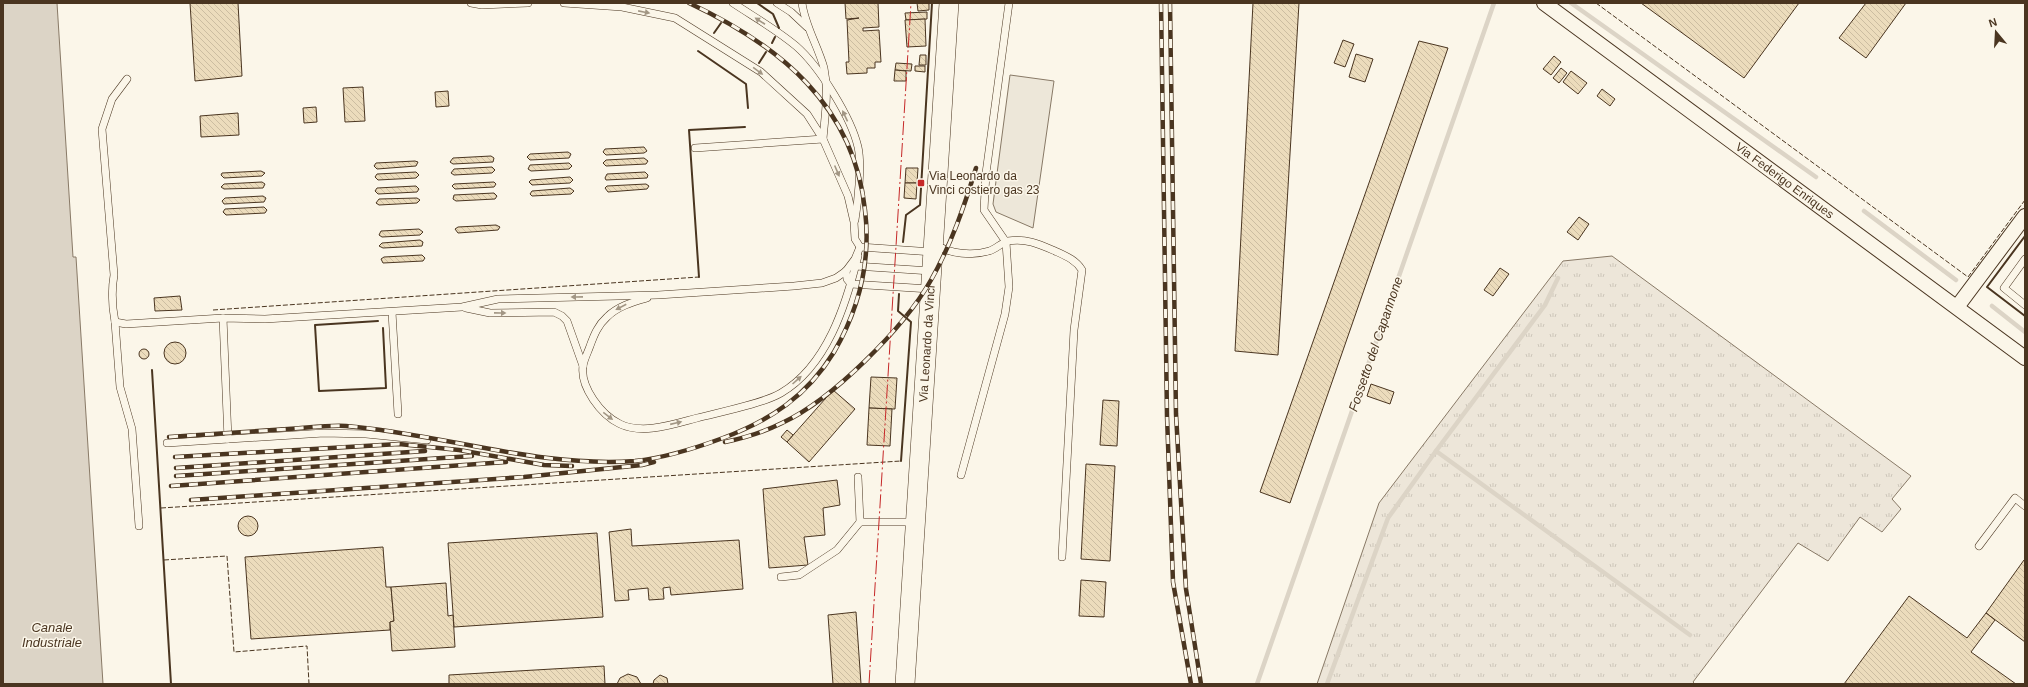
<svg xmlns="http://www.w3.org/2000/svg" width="2028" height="687" viewBox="0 0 2028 687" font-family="Helvetica,sans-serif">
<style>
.grass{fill:url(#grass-tufts);stroke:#887966}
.parking{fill:#ede7d9;stroke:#887966}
.water{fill:#dcd4c6;stroke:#887966}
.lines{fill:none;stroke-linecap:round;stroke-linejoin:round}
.stream{stroke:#dcd4c6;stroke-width:4.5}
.building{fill:url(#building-back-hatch);stroke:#4a3520}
.lane-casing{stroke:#4a3520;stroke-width:8}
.street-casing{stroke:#4a3520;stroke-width:16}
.secondary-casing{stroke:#4a3520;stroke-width:20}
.lane{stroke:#fbf6e9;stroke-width:7}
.street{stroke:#fbf6e9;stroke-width:14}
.secondary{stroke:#fbf6e9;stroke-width:19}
.rail-casing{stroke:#4a3520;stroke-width:4.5}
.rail{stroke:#fbf6e9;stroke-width:3;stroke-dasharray:9;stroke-linecap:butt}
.fence{stroke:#4a3520;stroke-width:1;stroke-dasharray:5 2;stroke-linecap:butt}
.wall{stroke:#4a3520;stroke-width:2}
.power{stroke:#c62828;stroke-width:1;stroke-dasharray:14 3 2 3;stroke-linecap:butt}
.oneway{fill:#a29684}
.poi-dot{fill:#c62828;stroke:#fbf6e9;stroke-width:1.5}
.labels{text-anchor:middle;stroke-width:3;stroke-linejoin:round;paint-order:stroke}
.poi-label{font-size:12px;fill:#4a3520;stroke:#fbf6e9;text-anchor:start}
.street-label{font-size:12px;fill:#4a3520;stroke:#fbf6e9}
.water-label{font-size:13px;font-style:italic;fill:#4a3520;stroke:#fbf6e9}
</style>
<defs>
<pattern id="grass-tufts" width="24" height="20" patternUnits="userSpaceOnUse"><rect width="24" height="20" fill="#ede6d9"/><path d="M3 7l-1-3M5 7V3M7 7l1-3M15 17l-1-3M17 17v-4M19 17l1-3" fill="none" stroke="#cdc6ba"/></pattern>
<pattern id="building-back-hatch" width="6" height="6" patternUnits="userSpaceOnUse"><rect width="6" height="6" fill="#ecdcbc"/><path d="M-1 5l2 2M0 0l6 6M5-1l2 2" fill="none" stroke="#ccbda1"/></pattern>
</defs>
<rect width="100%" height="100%" fill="#fbf6e9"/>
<path class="grass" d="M 1612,256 L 1911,476 L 1892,499 L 1901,509 L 1882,532 L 1860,517 L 1828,561 L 1798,543 L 1693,682 L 1695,684 L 1317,684 L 1379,503 L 1563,261 Z"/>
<path class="parking" d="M 1010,75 L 1054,81 L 1033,228 L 996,212 L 993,204 Z"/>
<path class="water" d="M 3,3 L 57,3 L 73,257 L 76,257 L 103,684 L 3,684 Z"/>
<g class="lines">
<g class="stream">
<path d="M 1571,3 L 1816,177"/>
<path d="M 1864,211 L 1956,280"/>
<path d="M 1992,306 L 2025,332"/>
<path d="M 1436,451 L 1690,635"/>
<path d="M 1257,684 L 1494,3"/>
<path d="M 1327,684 L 1388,518 L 1436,451 L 1545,305 L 1558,278"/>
</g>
</g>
<g class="building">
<path d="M 190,3 L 238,3 L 242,76 L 195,81 Z"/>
<path d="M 845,3 L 878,3 L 879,27 L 863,28 L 863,31 L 879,30 L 881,62 L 875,62 L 875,68 L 867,68 L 867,73 L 847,74 L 846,62 L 849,62 L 847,20 L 859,18 L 846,19 Z"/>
<path d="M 917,3 L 929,3 L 929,10 L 918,11 Z"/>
<path d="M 1253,3 L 1299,3 L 1278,355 L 1235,351 Z"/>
<path d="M 1641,3 L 1799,3 L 1744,78 Z"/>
<path d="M 1866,3 L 1906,3 L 1866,58 L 1839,38 Z"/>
<path d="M 927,12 L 927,19 L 906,20 L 905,13 Z"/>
<path d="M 925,19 L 926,46 L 907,47 L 905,20 Z"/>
<path d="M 1343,40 L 1354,44 L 1345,67 L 1334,63 Z"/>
<path d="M 1419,41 L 1448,48 L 1290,503 L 1260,492 Z"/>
<path d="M 1356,54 L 1373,59 L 1365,82 L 1349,77 Z"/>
<path d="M 920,55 L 926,55 L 926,65 L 919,65 Z"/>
<path d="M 1554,56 L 1561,62 L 1551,75 L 1543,69 Z"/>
<path d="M 896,63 L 912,64 L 911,71 L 895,70 Z"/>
<path d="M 915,66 L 925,66 L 925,72 L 915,71 Z"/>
<path d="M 1561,68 L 1567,73 L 1559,83 L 1553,78 Z"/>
<path d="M 895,70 L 906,71 L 906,81 L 894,81 Z"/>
<path d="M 1571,71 L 1587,83 L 1578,94 L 1563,82 Z"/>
<path d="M 363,87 L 365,121 L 345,122 L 343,88 Z"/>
<path d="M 1602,89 L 1615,99 L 1610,106 L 1597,96 Z"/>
<path d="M 448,91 L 449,106 L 436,107 L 435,92 Z"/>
<path d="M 316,107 L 317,122 L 304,123 L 303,108 Z"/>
<path d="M 238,113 L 239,135 L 201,137 L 200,116 Z"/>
<path d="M 644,147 L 647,151 L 644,153 L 606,155 L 603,152 L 605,149 Z"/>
<path d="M 568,152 L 571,154 L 569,158 L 530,160 L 527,157 L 530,154 Z"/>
<path d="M 491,156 L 494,158 L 493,162 L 453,164 L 450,162 L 453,158 Z"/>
<path d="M 644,158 L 648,161 L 646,164 L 606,166 L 603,163 L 606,160 Z"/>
<path d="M 415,161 L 418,162 L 416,166 L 377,169 L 374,166 L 376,163 Z"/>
<path d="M 569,163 L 572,166 L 569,169 L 531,171 L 528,169 L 530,165 Z"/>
<path d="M 492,167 L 495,170 L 492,173 L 454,175 L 451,173 L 454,169 Z"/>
<path d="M 906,168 L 918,168 L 917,183 L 905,183 Z"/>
<path d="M 261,171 L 265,173 L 262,176 L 224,178 L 221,175 L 222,173 Z"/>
<path d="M 416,172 L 419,175 L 416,178 L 378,180 L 375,177 L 377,174 Z"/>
<path d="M 645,172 L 648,175 L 647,178 L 606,180 L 605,178 L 607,174 Z"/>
<path d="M 570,177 L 573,180 L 570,183 L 532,185 L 529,182 L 531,180 Z"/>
<path d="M 262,182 L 265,184 L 263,188 L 224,189 L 221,187 L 224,184 Z"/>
<path d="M 494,182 L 496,184 L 494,187 L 455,189 L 452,186 L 454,184 Z"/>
<path d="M 905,183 L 917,183 L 916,199 L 904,198 Z"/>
<path d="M 646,184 L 649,186 L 647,189 L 608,192 L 605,188 L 607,186 Z"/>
<path d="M 416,186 L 419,189 L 417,192 L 378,194 L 375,191 L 377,188 Z"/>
<path d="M 570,188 L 574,191 L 571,194 L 532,196 L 530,194 L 532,191 Z"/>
<path d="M 494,193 L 497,196 L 495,199 L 456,201 L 453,199 L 454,195 Z"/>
<path d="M 263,196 L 266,198 L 264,202 L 224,204 L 222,201 L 225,198 Z"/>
<path d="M 417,198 L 420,200 L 417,203 L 379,205 L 376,203 L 379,199 Z"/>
<path d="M 264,207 L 267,210 L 265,213 L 226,215 L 223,212 L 225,209 Z"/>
<path d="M 1579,217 L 1589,224 L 1578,240 L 1567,232 Z"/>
<path d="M 496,225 L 500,227 L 498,230 L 458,233 L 455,229 L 458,227 Z"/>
<path d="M 419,229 L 423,232 L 420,235 L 382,237 L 379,235 L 381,231 Z"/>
<path d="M 420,240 L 423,242 L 422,246 L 383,248 L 379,246 L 382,243 Z"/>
<path d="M 422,255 L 425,258 L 423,261 L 383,263 L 381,259 L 384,257 Z"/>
<path d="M 1500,268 L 1509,274 L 1493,296 L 1484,290 Z"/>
<path d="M 180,296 L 182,310 L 155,311 L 154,298 Z"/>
<circle cx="175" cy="353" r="11"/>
<circle cx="144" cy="354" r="5"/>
<path d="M 871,377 L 897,378 L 895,409 L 869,408 Z"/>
<path d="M 1371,384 L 1394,392 L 1390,404 L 1367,396 Z"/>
<path d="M 833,390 L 855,409 L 809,462 L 787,442 Z"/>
<path d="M 1103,400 L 1119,401 L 1117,446 L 1100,445 Z"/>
<path d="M 869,408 L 892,409 L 890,446 L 867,445 Z"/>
<path d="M 787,430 L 793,435 L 787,442 L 781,437 Z"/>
<path d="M 1086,464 L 1115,466 L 1110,561 L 1081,559 Z"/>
<path d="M 837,480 L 840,505 L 823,508 L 825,535 L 804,537 L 808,565 L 769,568 L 763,489 Z"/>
<circle cx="248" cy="526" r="10"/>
<path d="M 631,529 L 632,546 L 739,540 L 743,589 L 671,595 L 670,587 L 663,588 L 664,599 L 649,600 L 648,588 L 628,590 L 629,600 L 615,601 L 609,532 Z"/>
<path d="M 597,533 L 603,617 L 454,627 L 448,543 Z"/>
<path d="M 383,547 L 386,587 L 391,587 L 394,621 L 390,622 L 390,630 L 251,639 L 245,557 Z"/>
<path d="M 2024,560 L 2025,561 L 2025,642 L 1986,613 Z"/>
<path d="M 1081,580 L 1106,582 L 1104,617 L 1079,616 Z"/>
<path d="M 446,583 L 448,616 L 453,615 L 455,647 L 392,651 L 390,622 L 394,621 L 391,587 Z"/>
<path d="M 1909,596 L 1967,638 L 1986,613 L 1995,620 L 1971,652 L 2016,684 L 1844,684 Z"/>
<path d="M 856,612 L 861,684 L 833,684 L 828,615 Z"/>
<path d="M 604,666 L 605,684 L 449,684 L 449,675 Z"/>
<path d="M 628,674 L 637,677 L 641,684 L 617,684 L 620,678 Z"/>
<path d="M 660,675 L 667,678 L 668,684 L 653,684 L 654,680 Z"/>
</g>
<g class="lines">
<g class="lane-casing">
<g id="lane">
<path d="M 471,3 L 482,5 L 528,3"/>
<path d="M 564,3 L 622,7 L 675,18 L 761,72 L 807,114 L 823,139 L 848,196 L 854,222 L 855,239 L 860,247 L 933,252"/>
<path d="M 733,3 C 754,17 777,30 796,46 C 819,66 851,117 858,147 C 862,165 858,202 855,220"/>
<path d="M 777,3 L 791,12 L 807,27"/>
<path d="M 127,79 L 112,99 L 102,129 L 114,275 C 111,292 112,306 115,322 L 126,324 L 223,318 L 265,319 L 462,307 L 498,299 L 658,295 L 794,286 L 822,283 L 836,278 L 846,271 L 855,259 L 860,247"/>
<path d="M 695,148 L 823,139 C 825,115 829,92 824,68 C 818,46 805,26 802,3"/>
<path d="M 936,245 C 951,254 972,256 989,251 C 996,249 1001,243 1008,241 C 1026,238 1039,244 1055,251 C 1066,256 1076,260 1082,270 L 1074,330 L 1062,557"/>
<path d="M 2025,259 L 2004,288 L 2025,305"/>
<path d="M 853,263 L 855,266 L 931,271"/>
<path d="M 846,271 L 847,279 L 851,284 L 930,289"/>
<path d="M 647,298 C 633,302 618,306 607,317 C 598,325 594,335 590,346 C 588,352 584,359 583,366 C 580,387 601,415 620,424 C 643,435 674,424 697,418 C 720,412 762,404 781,393 C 827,366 846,305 858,256"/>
<path d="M 466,308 L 490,313 L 554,312 L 562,316 L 567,321 L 583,366"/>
<path d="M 392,312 L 398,414"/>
<path d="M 223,318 L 228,439"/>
<path d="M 115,322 L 120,387 L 132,429 L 139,526"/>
<path d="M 167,443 L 324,433 L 366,434 L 427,440"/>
<path d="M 961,475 L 1005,314 L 1009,287 L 1006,242 L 984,210 L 986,173 L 1009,3"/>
<path d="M 860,522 L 915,522"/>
<path d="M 1979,546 L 2015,498 L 2025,506"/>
<path d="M 781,577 L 799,575 L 837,550 L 860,522 L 858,477"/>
</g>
</g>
<g class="street-casing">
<g id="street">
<path id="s1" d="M 1544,3 L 2025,358"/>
<path d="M 1957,307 L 2025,216"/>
</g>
</g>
<g class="secondary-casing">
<g id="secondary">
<path id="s2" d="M 905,684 L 949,3"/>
</g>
</g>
<use href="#lane" class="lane"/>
<use href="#street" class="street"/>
<use href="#secondary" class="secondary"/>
<g class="rail-casing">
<g id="rail">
<path d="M 1161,3 L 1167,416 L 1173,582 L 1191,684"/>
<path d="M 1170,3 L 1176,414 L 1186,589 L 1201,684"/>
<path d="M 169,437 C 209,434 248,432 288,429 C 307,428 327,425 346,426 C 442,434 538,468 635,461 C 664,458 696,448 723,438 C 771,420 807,396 834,352 C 859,309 871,260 865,210 C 854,105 779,45 689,3"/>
<path d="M 725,442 C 744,438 764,432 782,423 C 832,400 904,328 931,280 C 951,245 964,207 976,168"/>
<path d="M 175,457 L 399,444 L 459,450 L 544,465 L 572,466"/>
<path d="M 176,468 L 425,451"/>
<path d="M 176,476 L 472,456"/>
<path d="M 171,486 L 506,462"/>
<path d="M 191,500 L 524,477 L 642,465 L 654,462"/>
</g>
</g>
<use href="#rail" class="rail"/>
<g class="fence">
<path d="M 1596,3 L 1968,277 L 2025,200"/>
<path d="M 213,310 L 699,277"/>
<path d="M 161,508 L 901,461"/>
<path d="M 164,560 L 227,556 L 234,652 L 307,646 L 309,684"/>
</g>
<g class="wall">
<path d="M 757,3 L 773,14 L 779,28"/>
<path d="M 714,33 L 721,23"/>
<path d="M 772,43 L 775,37"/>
<path d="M 698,51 L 746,84 L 748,108"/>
<path d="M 759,63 L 766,52"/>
<path d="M 2025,236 L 1987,287 L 2025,316"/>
<path d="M 903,242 L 906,215 L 920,205 L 932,3"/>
<path d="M 699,277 L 689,130 L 745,127"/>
<path d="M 899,294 L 898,311 L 911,322 L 901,461"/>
<path d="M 378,321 L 315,325 L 319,391 L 386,388 L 383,328"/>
<path d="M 152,370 L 171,684"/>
</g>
<path class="power" d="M 869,684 L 911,3"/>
</g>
<defs><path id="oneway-solid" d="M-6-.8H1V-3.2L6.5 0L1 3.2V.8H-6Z"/></defs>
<g class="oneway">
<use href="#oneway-solid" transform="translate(644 12) rotate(11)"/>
<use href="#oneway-solid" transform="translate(760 21) rotate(-147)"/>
<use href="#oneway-solid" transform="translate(758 71) rotate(36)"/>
<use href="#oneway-solid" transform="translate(845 116) rotate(-115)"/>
<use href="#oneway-solid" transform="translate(837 171) rotate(67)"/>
<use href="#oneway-solid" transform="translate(577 297) rotate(179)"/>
<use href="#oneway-solid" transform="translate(621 307) rotate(152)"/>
<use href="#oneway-solid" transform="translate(500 313) rotate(1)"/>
<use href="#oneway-solid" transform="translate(797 380) rotate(-42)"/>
<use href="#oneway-solid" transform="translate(608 416) rotate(38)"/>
<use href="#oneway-solid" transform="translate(676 423) rotate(-13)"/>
</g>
<rect class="poi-dot" x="917" y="179" width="8" height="8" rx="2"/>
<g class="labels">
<g class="poi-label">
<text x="929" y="180">Via Leonardo da<tspan x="929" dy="14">Vinci costiero gas 23</tspan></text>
</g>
<g class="street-label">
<text dy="4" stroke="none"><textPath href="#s1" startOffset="299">Via Federigo Enriques</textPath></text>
<text dy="4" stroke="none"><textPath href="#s2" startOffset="341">Via Leonardo da Vinci</textPath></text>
</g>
<g class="water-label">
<text transform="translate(1375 344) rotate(-71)" y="5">Fossetto del Capannone</text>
<text x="52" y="632">Canale<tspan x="52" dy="15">Industriale</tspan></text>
</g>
</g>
<rect width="2028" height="687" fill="none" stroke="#4a3520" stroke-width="8"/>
<g transform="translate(1996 32) rotate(342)" stroke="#fbf6e9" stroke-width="3" paint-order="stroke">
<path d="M0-3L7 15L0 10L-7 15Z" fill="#4a3520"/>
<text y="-6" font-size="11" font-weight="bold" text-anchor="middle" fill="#4a3520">N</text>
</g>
</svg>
